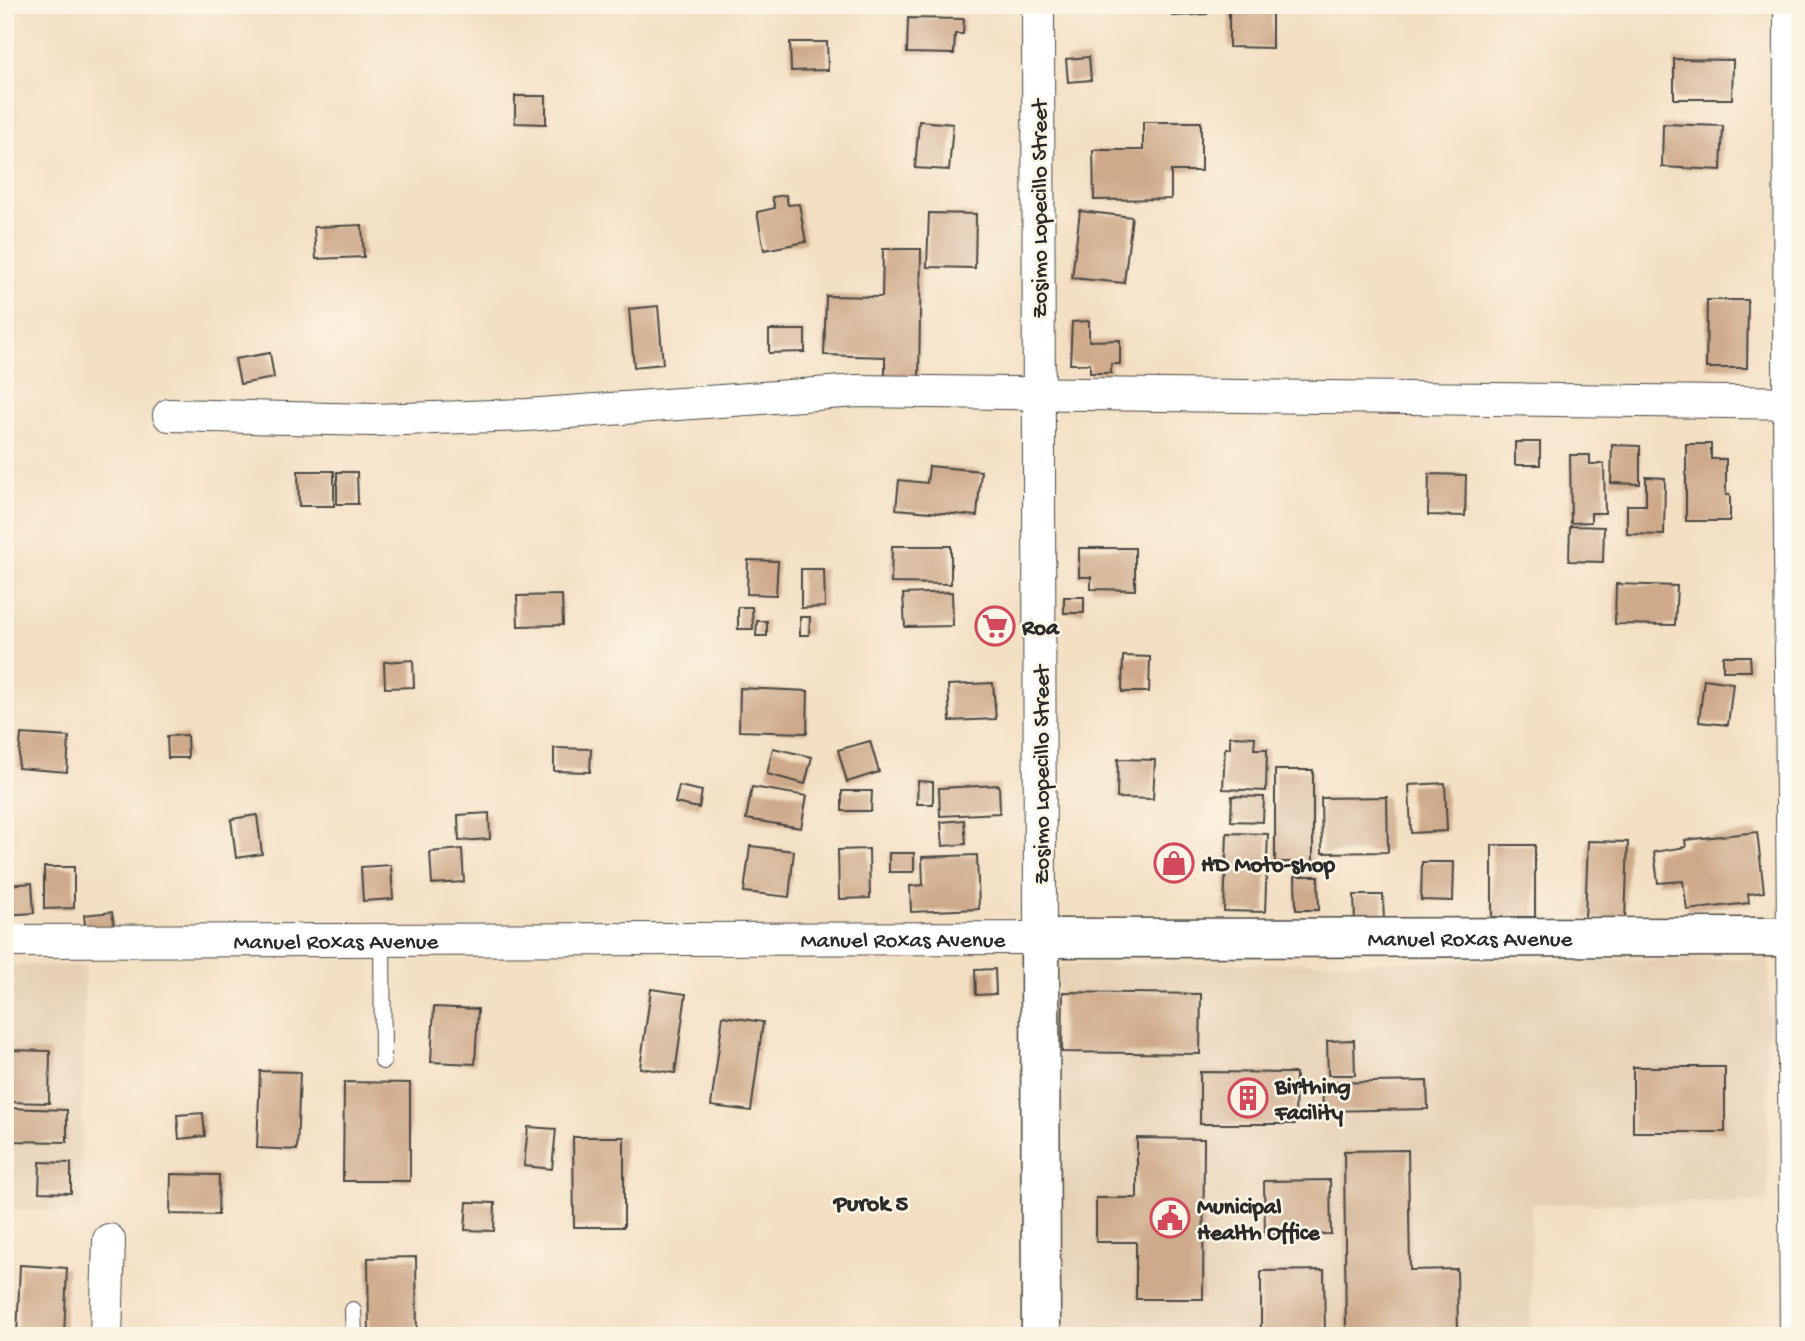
<svg xmlns="http://www.w3.org/2000/svg" width="1805" height="1341" viewBox="0 0 1805 1341" font-family="'Gochi Hand',sans-serif">
<style>
.built{fill:#e5d0b4}
.building{fill:#cea98a}
.lines{fill:none;stroke-linecap:round;stroke-linejoin:round}
.lane-casing{stroke:#494642;stroke-width:18}
.street-casing{stroke:#494642;stroke-width:34}
.secondary-casing{stroke:#494642;stroke-width:41}
.lane{stroke:#fff;stroke-width:16}
.street{stroke:#fff;stroke-width:32}
.secondary{stroke:#fff;stroke-width:38}
.labels{text-anchor:middle;stroke-width:5;stroke-linejoin:round;paint-order:stroke}
.street-label{font-size:23px;fill:#2b2b2b;stroke:#fcf5e5}
.poi-label{font-size:23px;font-weight:bold;fill:#2b2b2b;stroke:#fcf5e5;text-anchor:start}
.neighbourhood-label{font-size:24px;font-weight:bold;fill:#2b2b2b;stroke:#fcf5e5}
</style>
<rect width="100%" height="100%" fill="#fcf5e5"/>
<filter id="ink" filterUnits="userSpaceOnUse"><feTurbulence type="fractalNoise" baseFrequency=".0143" numOctaves="2"/><feDisplacementMap in="SourceGraphic" scale="14" xChannelSelector="R" yChannelSelector="G"/><feConvolveMatrix kernelMatrix="1 2 1 2 8 2 1 2 1" color-interpolation-filters="sRGB"/></filter>
<filter id="wash" filterUnits="userSpaceOnUse"><feTurbulence type="fractalNoise" baseFrequency=".00686" numOctaves="4" result="noise"/><feDisplacementMap in="SourceGraphic" scale="28" xChannelSelector="R" yChannelSelector="G"/><feGaussianBlur stdDeviation="1.57" result="paint"/><feColorMatrix in="noise" values="0 0 0 0 0 0 0 0 0 0 0 0 0 0 0 0 0 1.4 0 .05"/><feComposite in="paint" operator="in"/></filter>
<g filter="url(#wash)">
<rect width="100%" height="100%" fill="#f3dfc2"/>
<g class="built">
<path d="M 1769,958 L 1768,1202 L 1531,1204 L 1531,1336 L 1059,1336 L 1059,965 Z"/>
<path d="M 5,965 L 85,966 L 81,1211 L 5,1210 Z"/>
</g>
<g id="blocks">
<g class="building">
<path d="M 1172,5 L 1206,5 L 1207,14 L 1172,16 Z"/>
<path d="M 1229,5 L 1272,5 L 1272,48 L 1229,47 Z"/>
<path d="M 908,18 L 964,19 L 963,34 L 955,34 L 954,54 L 907,53 Z"/>
<path d="M 790,42 L 827,42 L 828,70 L 791,71 Z"/>
<path d="M 1089,57 L 1091,80 L 1068,82 L 1066,59 Z"/>
<path d="M 1674,59 L 1733,60 L 1732,99 L 1674,99 Z"/>
<path d="M 515,96 L 546,96 L 546,124 L 515,123 Z"/>
<path d="M 919,121 L 953,124 L 949,170 L 915,168 Z"/>
<path d="M 1143,122 L 1201,122 L 1201,171 L 1171,171 L 1171,199 L 1094,200 L 1093,150 L 1143,150 Z"/>
<path d="M 1663,124 L 1723,126 L 1721,170 L 1662,167 Z"/>
<path d="M 786,195 L 788,205 L 799,204 L 806,242 L 764,250 L 757,212 L 775,208 L 772,197 Z"/>
<path d="M 1080,211 L 1132,217 L 1124,283 L 1072,278 Z"/>
<path d="M 929,213 L 976,214 L 975,268 L 927,267 Z"/>
<path d="M 362,225 L 364,257 L 316,259 L 314,227 Z"/>
<path d="M 883,249 L 921,249 L 919,380 L 885,379 L 885,357 L 824,355 L 826,296 L 882,297 Z"/>
<path d="M 1707,300 L 1748,300 L 1747,368 L 1706,368 Z"/>
<path d="M 658,306 L 663,364 L 634,367 L 629,309 Z"/>
<path d="M 1089,321 L 1089,341 L 1120,340 L 1120,364 L 1111,364 L 1111,373 L 1090,373 L 1090,364 L 1070,364 L 1072,322 Z"/>
<path d="M 769,330 L 805,330 L 805,352 L 769,353 Z"/>
<path d="M 270,353 L 274,378 L 240,384 L 235,359 Z"/>
<rect x="1515" y="442" width="25" height="23"/>
<path d="M 1686,444 L 1711,444 L 1711,459 L 1726,459 L 1726,495 L 1730,495 L 1730,521 L 1686,521 Z"/>
<path d="M 1612,445 L 1640,446 L 1640,484 L 1611,483 Z"/>
<path d="M 1570,455 L 1590,455 L 1590,464 L 1604,464 L 1605,513 L 1591,513 L 1591,522 L 1571,523 Z"/>
<path d="M 929,466 L 981,471 L 977,516 L 896,509 L 899,480 L 927,483 Z"/>
<path d="M 298,471 L 334,471 L 334,506 L 299,506 Z"/>
<path d="M 337,472 L 357,472 L 358,504 L 337,504 Z"/>
<path d="M 1429,474 L 1466,475 L 1465,516 L 1428,515 Z"/>
<path d="M 1646,477 L 1665,478 L 1664,535 L 1627,534 L 1627,505 L 1646,505 Z"/>
<path d="M 1570,526 L 1604,527 L 1603,562 L 1569,561 Z"/>
<path d="M 892,546 L 951,546 L 951,584 L 891,583 Z"/>
<path d="M 1079,548 L 1135,548 L 1135,590 L 1091,589 L 1091,577 L 1079,577 Z"/>
<path d="M 748,560 L 778,561 L 776,595 L 747,594 Z"/>
<path d="M 801,569 L 824,569 L 825,607 L 801,608 Z"/>
<path d="M 1616,584 L 1677,586 L 1675,625 L 1615,624 Z"/>
<path d="M 952,592 L 953,626 L 905,627 L 903,594 Z"/>
<path d="M 562,595 L 563,625 L 518,626 L 517,596 Z"/>
<rect x="1064" y="597" width="20" height="16"/>
<path d="M 738,607 L 752,607 L 753,629 L 738,629 Z"/>
<path d="M 800,617 L 810,617 L 809,635 L 800,635 Z"/>
<path d="M 757,621 L 767,621 L 767,636 L 756,636 Z"/>
<path d="M 1123,656 L 1150,657 L 1149,692 L 1122,692 Z"/>
<path d="M 1723,656 L 1750,656 L 1751,671 L 1723,671 Z"/>
<path d="M 413,660 L 414,687 L 385,688 L 384,662 Z"/>
<path d="M 1704,679 L 1733,683 L 1728,725 L 1699,722 Z"/>
<path d="M 993,683 L 996,719 L 950,721 L 948,685 Z"/>
<path d="M 740,688 L 808,691 L 807,733 L 739,731 Z"/>
<path d="M 21,734 L 69,737 L 67,772 L 18,768 Z"/>
<path d="M 187,735 L 188,758 L 168,758 L 167,736 Z"/>
<path d="M 1230,736 L 1255,737 L 1254,749 L 1267,749 L 1266,791 L 1223,789 L 1225,748 L 1230,748 Z"/>
<path d="M 870,741 L 879,772 L 847,782 L 838,750 Z"/>
<path d="M 554,748 L 591,749 L 590,772 L 554,771 Z"/>
<path d="M 773,748 L 812,757 L 805,784 L 767,774 Z"/>
<path d="M 1118,759 L 1155,760 L 1153,799 L 1117,798 Z"/>
<rect x="1275" y="770" width="38" height="92"/>
<path d="M 918,781 L 933,782 L 933,804 L 917,804 Z"/>
<path d="M 1445,783 L 1447,831 L 1411,833 L 1409,785 Z"/>
<path d="M 999,785 L 1000,813 L 940,816 L 939,788 Z"/>
<path d="M 679,786 L 702,791 L 699,808 L 675,803 Z"/>
<path d="M 752,787 L 807,796 L 801,828 L 746,819 Z"/>
<path d="M 842,791 L 872,791 L 871,811 L 842,811 Z"/>
<path d="M 1232,796 L 1264,797 L 1263,822 L 1231,821 Z"/>
<path d="M 1387,797 L 1388,852 L 1322,853 L 1321,798 Z"/>
<path d="M 489,813 L 490,839 L 459,841 L 458,815 Z"/>
<path d="M 257,815 L 262,854 L 236,858 L 231,819 Z"/>
<path d="M 964,820 L 966,844 L 943,846 L 941,822 Z"/>
<path d="M 1757,832 L 1764,892 L 1748,894 L 1749,903 L 1687,910 L 1683,881 L 1658,883 L 1654,852 L 1686,847 L 1685,840 Z"/>
<path d="M 1227,833 L 1268,834 L 1265,912 L 1224,911 Z"/>
<path d="M 1588,841 L 1628,842 L 1625,920 L 1585,918 Z"/>
<rect x="1492" y="845" width="43" height="72"/>
<path d="M 750,846 L 794,851 L 789,897 L 744,892 Z"/>
<path d="M 462,849 L 464,882 L 432,884 L 430,852 Z"/>
<path d="M 869,849 L 870,898 L 839,899 L 838,850 Z"/>
<rect x="889" y="853" width="25" height="19"/>
<path d="M 977,855 L 979,909 L 911,912 L 910,886 L 923,885 L 922,857 Z"/>
<path d="M 1422,862 L 1454,862 L 1453,901 L 1421,900 Z"/>
<path d="M 391,865 L 393,899 L 363,901 L 361,867 Z"/>
<path d="M 44,867 L 74,867 L 74,908 L 44,909 Z"/>
<path d="M 1295,876 L 1318,876 L 1319,910 L 1296,910 Z"/>
<path d="M 32,883 L 34,913 L 5,915 L 5,895 L 8,895 L 7,885 Z"/>
<path d="M 1354,895 L 1383,895 L 1384,922 L 1355,923 Z"/>
<path d="M 112,912 L 115,932 L 86,934 L 84,915 Z"/>
<path d="M 995,969 L 996,994 L 976,995 L 975,970 Z"/>
<path d="M 651,989 L 686,994 L 675,1073 L 640,1068 Z"/>
<path d="M 1063,992 L 1201,994 L 1200,1054 L 1062,1052 Z"/>
<path d="M 434,1007 L 478,1009 L 475,1064 L 431,1062 Z"/>
<path d="M 723,1016 L 763,1022 L 751,1111 L 711,1106 Z"/>
<path d="M 1354,1040 L 1355,1075 L 1328,1075 L 1327,1041 Z"/>
<path d="M 5,1050 L 50,1051 L 49,1103 L 5,1102 Z"/>
<rect x="1633" y="1067" width="92" height="65"/>
<path d="M 260,1071 L 300,1072 L 297,1150 L 257,1148 Z"/>
<path d="M 1200,1072 L 1296,1073 L 1295,1124 L 1200,1124 Z"/>
<path d="M 1427,1081 L 1428,1109 L 1323,1111 L 1322,1083 Z"/>
<path d="M 344,1082 L 410,1083 L 410,1181 L 343,1181 Z"/>
<path d="M 5,1108 L 67,1110 L 67,1142 L 5,1141 Z"/>
<path d="M 203,1113 L 205,1136 L 179,1139 L 177,1115 Z"/>
<path d="M 528,1127 L 556,1129 L 552,1169 L 524,1166 Z"/>
<path d="M 573,1137 L 624,1137 L 624,1227 L 574,1227 Z"/>
<path d="M 1137,1138 L 1204,1139 L 1203,1299 L 1136,1299 L 1136,1242 L 1096,1242 L 1096,1198 L 1137,1198 Z"/>
<path d="M 1408,1150 L 1410,1270 L 1457,1269 L 1458,1334 L 1445,1334 L 1445,1336 L 1346,1335 L 1344,1151 Z"/>
<path d="M 40,1162 L 71,1163 L 71,1193 L 39,1192 Z"/>
<path d="M 171,1174 L 219,1175 L 218,1215 L 170,1214 Z"/>
<path d="M 1330,1180 L 1331,1234 L 1265,1235 L 1264,1181 Z"/>
<path d="M 467,1202 L 495,1203 L 494,1231 L 465,1230 Z"/>
<path d="M 416,1257 L 417,1336 L 369,1336 L 368,1258 Z"/>
<path d="M 20,1265 L 67,1268 L 64,1336 L 17,1336 Z"/>
<path d="M 1324,1270 L 1325,1336 L 1261,1336 L 1261,1271 Z"/>
</g>
</g>
</g>
<g filter="url(#ink)">
<use href="#blocks" fill-opacity="0" stroke="#494642" stroke-width="2"/>
<g class="lines">
<g class="lane-casing">
<g id="lane">
<path d="M 382,940 L 383,1061"/>
<path d="M 353,1310 L 354,1336"/>
</g>
</g>
<g class="street-casing">
<g id="street">
<path d="M 1790,5 L 1789,403 L 1796,1336"/>
<path d="M 169,415 L 373,420 L 527,415 L 857,391 L 1800,403"/>
<path id="s1" d="M 5,941 L 1040,938 L 1038,5"/>
<path d="M 106,1336 L 109,1240"/>
</g>
</g>
<g class="secondary-casing">
<g id="secondary">
<path id="s2" d="M 1041,1336 L 1040,938 L 1800,937"/>
</g>
</g>
<use href="#lane" class="lane"/>
<use href="#street" class="street"/>
<use href="#secondary" class="secondary"/>
</g>
</g>
<defs>
<g id="supermarket-ring" transform="scale(2.0125)"><circle r="9.5" fill="#fcf5e5" stroke="#d1495b" stroke-width="1.5"/><path d="M-6-5.5h2.5l.6 2H6L4.5 2H-2.5L-4.4-4H-6ZM-1.5 3.2a1.3 1.3 0 1 0 .1 0ZM3 3.2a1.3 1.3 0 1 0 .1 0Z" fill="#d1495b"/></g>
<g id="shop-ring" transform="scale(2.0125)"><circle r="9.5" fill="#fcf5e5" stroke="#d1495b" stroke-width="1.5"/><path d="M-5-2.5h2.3a2.7 3.5 0 0 1 5.4 0H5L5.5 6h-11ZM-1.5-2.5h3a1.5 2.3 0 0 0-3 0Z" fill="#d1495b"/></g>
<g id="building-ring" transform="scale(2.0125)"><circle r="9.5" fill="#fcf5e5" stroke="#d1495b" stroke-width="1.5"/><path d="M-4-6H4V6H1V3H-1V6H-4ZM-2.5-4.3h1.7v1.8h-1.7ZM.8-4.3h1.7v1.8H.8ZM-2.5-1h1.7V.8h-1.7ZM.8-1h1.7V.8H.8Z" fill="#d1495b"/></g>
<g id="civic-ring" transform="scale(2.0125)"><circle r="9.5" fill="#fcf5e5" stroke="#d1495b" stroke-width="1.5"/><path d="M-.6-6.5H3V-4.5H.6V-3L4-1V1h2V6H-6V1h2V-1L-.6-3ZM-1.2 2.5V6h2.4V2.5Z" fill="#d1495b"/></g>
</defs>
<g fill-rule="evenodd">
<use href="#supermarket-ring" x="995" y="626"/>
<use href="#shop-ring" x="1174" y="863"/>
<use href="#building-ring" x="1248" y="1098"/>
<use href="#civic-ring" x="1170" y="1218"/>
</g>
<g class="labels">
<g class="street-label">
<text transform="translate(1038 209) rotate(-90)" y="8">Zosimo Lopecillo Street</text>
<text transform="translate(1040 775) rotate(-90)" y="8">Zosimo Lopecillo Street</text>
<text dy="8" stroke="none"><textPath href="#s2" startOffset="828">Manuel Roxas Avenue</textPath></text>
<text dy="8" stroke="none"><textPath href="#s1" startOffset="898">Manuel Roxas Avenue</textPath></text>
<text dy="8" stroke="none"><textPath href="#s1" startOffset="331">Manuel Roxas Avenue</textPath></text>
</g>
<g class="poi-label">
<text x="1022" y="634">Roa</text>
<text x="1201" y="871">HD Moto-shop</text>
<text x="1275" y="1093">Birthing<tspan x="1275" dy="26">Facility</tspan></text>
<text x="1197" y="1213">Municipal<tspan x="1197" dy="26">Health Office</tspan></text>
</g>
<g class="neighbourhood-label">
<text x="871" y="1210">Purok 5</text>
</g>
</g>
<rect width="1805" height="1341" fill="none" stroke="#fcf5e5" stroke-width="28"/>
</svg>
